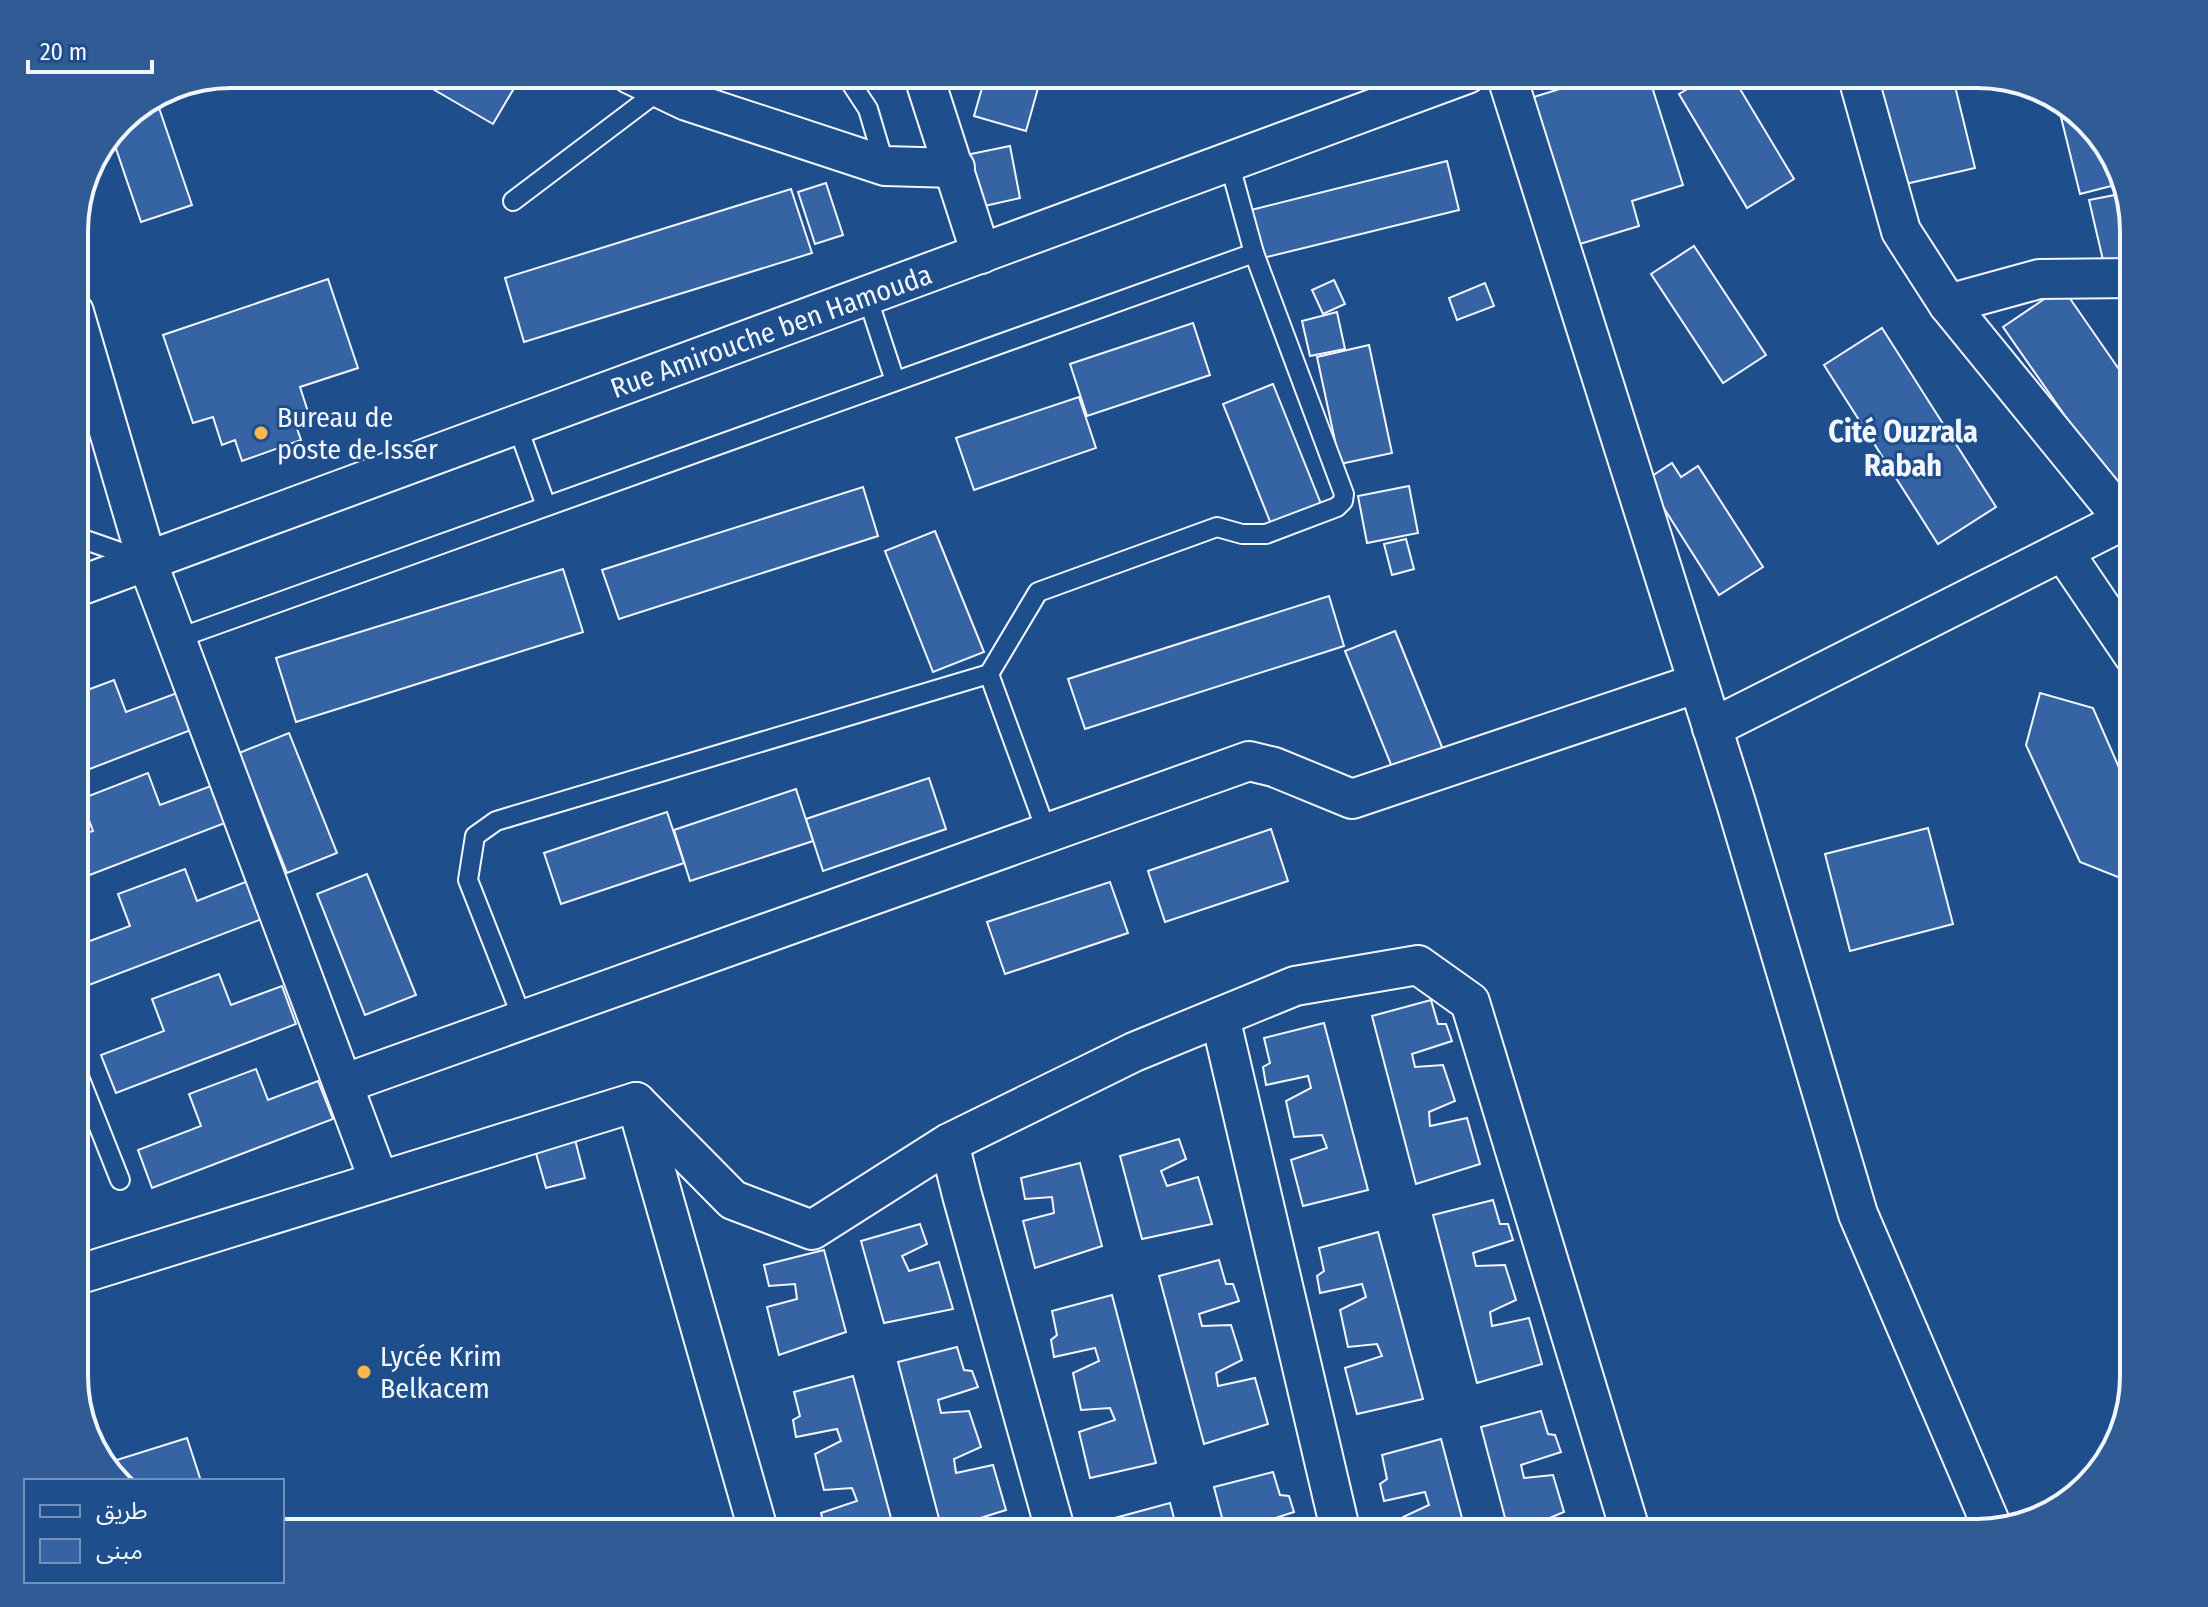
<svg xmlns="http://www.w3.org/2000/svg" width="2208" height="1607" viewBox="0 0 2208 1607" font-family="'Fira Sans Condensed','Noto Sans Arabic',sans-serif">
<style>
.building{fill:#3563a3;stroke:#f2f6ff;stroke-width:2}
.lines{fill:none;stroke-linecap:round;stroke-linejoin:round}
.service-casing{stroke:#f2f6ff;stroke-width:22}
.minor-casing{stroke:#f2f6ff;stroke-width:42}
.service{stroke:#1f4e8c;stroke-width:18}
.minor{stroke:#1f4e8c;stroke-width:38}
.poi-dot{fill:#ffb74d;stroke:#1f4e8c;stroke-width:3}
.labels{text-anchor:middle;stroke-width:6;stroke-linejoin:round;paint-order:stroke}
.street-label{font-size:28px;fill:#f2f6ff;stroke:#1f4e8c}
.poi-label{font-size:28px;fill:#f2f6ff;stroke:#1f4e8c;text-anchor:start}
.neighbourhood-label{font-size:30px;font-weight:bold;fill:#f2f6ff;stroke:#1f4e8c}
.rim{fill:none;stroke:#f2f6ff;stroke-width:4}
</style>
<rect width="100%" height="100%" fill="#1f4e8c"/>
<g class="building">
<path d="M 407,74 L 514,74 L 520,78 L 493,124 Z"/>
<path d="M 855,74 L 882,74 L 862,86 Z"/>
<path d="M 986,74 L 1042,74 L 1026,131 L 974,116 Z"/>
<path d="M 1264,74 L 1323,74 L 1267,86 Z"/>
<path d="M 1608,74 L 1648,74 L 1683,185 L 1632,201 L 1639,226 L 1570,247 L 1524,100 Z"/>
<path d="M 1712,74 L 1731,74 L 1794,179 L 1747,208 L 1679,94 Z"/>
<path d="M 1912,74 L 1952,74 L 1975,168 L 1901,185 L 1876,83 Z"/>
<path d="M 155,96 L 192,205 L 141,222 L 111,134 L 127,113 Z"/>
<path d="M 2057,101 L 2072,106 L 2118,161 L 2123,183 L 2080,194 Z"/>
<path d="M 1010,146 L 1020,198 L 971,209 L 961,156 Z"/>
<path d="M 1447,161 L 1459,210 L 1263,258 L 1251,210 Z"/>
<path d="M 826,183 L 843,235 L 815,244 L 798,192 Z"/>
<path d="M 791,189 L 812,253 L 524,342 L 505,278 Z"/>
<path d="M 2125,193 L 2134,231 L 2134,266 L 2106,273 L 2089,200 Z"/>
<path d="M 1694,246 L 1766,355 L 1723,383 L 1651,274 Z"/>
<path d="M 328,279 L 358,368 L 300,387 L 309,415 L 294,420 L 301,440 L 242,461 L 235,440 L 222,445 L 213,417 L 193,423 L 163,335 Z"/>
<path d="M 1334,280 L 1345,304 L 1323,314 L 1312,290 Z"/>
<path d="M 1485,283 L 1494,306 L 1457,320 L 1449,298 Z"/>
<path d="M 2062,287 L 2134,391 L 2134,506 L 2130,509 L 2003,327 Z"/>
<path d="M 1337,312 L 1345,349 L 1310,356 L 1302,321 Z"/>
<path d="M 1193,323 L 1210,375 L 1087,416 L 1070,364 Z"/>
<path d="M 1882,328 L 1996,507 L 1938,544 L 1824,365 Z"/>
<path d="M 1369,345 L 1392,453 L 1340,464 L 1317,357 Z"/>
<path d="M 1273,384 L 1321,504 L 1271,524 L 1223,404 Z"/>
<path d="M 1079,397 L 1096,448 L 974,490 L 956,438 Z"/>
<path d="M 1672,463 L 1681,477 L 1698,466 L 1763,567 L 1719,595 L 1646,480 Z"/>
<path d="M 1409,486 L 1418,533 L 1367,543 L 1358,496 Z"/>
<path d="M 863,487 L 878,536 L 619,619 L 602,570 Z"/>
<path d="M 935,531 L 984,652 L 933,672 L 885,551 Z"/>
<path d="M 1406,539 L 1414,569 L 1392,575 L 1384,544 Z"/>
<path d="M 563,569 L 583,632 L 296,722 L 276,658 Z"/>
<path d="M 1329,596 L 1344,646 L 1085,729 L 1068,679 Z"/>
<path d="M 1395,631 L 1444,752 L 1394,772 L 1345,651 Z"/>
<path d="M 114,680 L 126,712 L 177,693 L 191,730 L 74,775 L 74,695 Z"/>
<path d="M 2040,693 L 2093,708 L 2134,802 L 2134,865 L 2128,881 L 2080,862 L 2026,745 Z"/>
<path d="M 289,733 L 337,853 L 287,873 L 239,753 Z"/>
<path d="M 148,773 L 160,805 L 211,786 L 225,823 L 74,881 L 74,838 L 93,831 L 81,799 Z"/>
<path d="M 929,778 L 946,829 L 823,871 L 806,819 Z"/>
<path d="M 796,789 L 813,841 L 690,881 L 674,830 Z"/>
<path d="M 667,812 L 684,863 L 561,904 L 544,853 Z"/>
<path d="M 1928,828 L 1953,924 L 1850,951 L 1825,854 Z"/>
<path d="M 1271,829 L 1288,881 L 1165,922 L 1148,871 Z"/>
<path d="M 185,869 L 197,901 L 248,881 L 262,919 L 81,988 L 74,970 L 74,947 L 130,926 L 118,894 Z"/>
<path d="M 367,874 L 416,995 L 365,1015 L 317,894 Z"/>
<path d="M 1110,882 L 1128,933 L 1005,974 L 987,922 Z"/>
<path d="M 219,974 L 231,1005 L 282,986 L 296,1024 L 116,1093 L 101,1055 L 164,1031 L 152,999 Z"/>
<path d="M 1431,1000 L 1438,1024 L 1446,1024 L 1452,1041 L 1412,1054 L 1415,1067 L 1443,1065 L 1455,1101 L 1429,1112 L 1430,1126 L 1467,1118 L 1480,1164 L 1416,1184 L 1372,1016 Z"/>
<path d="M 1324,1023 L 1368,1190 L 1303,1206 L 1291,1160 L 1327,1148 L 1322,1135 L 1294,1137 L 1286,1101 L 1311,1088 L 1308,1076 L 1266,1085 L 1263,1067 L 1270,1063 L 1264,1038 Z"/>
<path d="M 256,1069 L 268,1100 L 318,1081 L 333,1119 L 152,1188 L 138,1150 L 201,1126 L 189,1094 Z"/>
<path d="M 573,1132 L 585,1178 L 546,1188 L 533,1143 Z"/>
<path d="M 1179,1139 L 1186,1159 L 1161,1171 L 1167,1186 L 1198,1177 L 1212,1224 L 1142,1239 L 1120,1156 Z"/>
<path d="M 1080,1163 L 1102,1246 L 1035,1268 L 1023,1221 L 1054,1213 L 1052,1197 L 1025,1199 L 1021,1178 Z"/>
<path d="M 2134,1184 L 2134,1217 L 2124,1214 Z"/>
<path d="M 1493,1200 L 1500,1224 L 1508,1224 L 1513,1240 L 1473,1253 L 1476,1266 L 1505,1265 L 1516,1300 L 1490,1312 L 1492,1326 L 1529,1318 L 1542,1364 L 1477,1383 L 1433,1215 Z"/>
<path d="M 920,1224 L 927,1244 L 902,1256 L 909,1271 L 939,1262 L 953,1309 L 884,1323 L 861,1241 Z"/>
<path d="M 1378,1232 L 1423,1399 L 1357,1414 L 1345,1368 L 1382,1356 L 1377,1344 L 1348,1347 L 1340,1310 L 1366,1297 L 1362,1284 L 1320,1293 L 1317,1276 L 1324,1271 L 1319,1248 Z"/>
<path d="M 824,1250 L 846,1332 L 779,1355 L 767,1307 L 797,1299 L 795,1284 L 769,1286 L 764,1265 Z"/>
<path d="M 1219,1260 L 1226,1284 L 1233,1284 L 1239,1301 L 1199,1314 L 1202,1326 L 1231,1325 L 1242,1360 L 1216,1373 L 1218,1386 L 1255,1378 L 1268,1424 L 1204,1444 L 1159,1276 Z"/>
<path d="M 1112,1295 L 1156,1463 L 1090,1478 L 1079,1432 L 1115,1420 L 1110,1408 L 1081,1410 L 1073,1373 L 1099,1361 L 1095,1348 L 1054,1357 L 1051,1340 L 1057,1335 L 1052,1311 Z"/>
<path d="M 957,1347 L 964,1370 L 972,1371 L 978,1387 L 938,1400 L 941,1413 L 969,1411 L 981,1447 L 954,1459 L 956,1473 L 993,1465 L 1006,1510 L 942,1530 L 898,1362 Z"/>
<path d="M 853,1376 L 895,1533 L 826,1533 L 821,1513 L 857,1501 L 852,1488 L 824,1490 L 815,1454 L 841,1441 L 837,1429 L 796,1437 L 793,1420 L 800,1416 L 794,1392 Z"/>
<path d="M 1541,1411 L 1548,1434 L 1555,1435 L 1561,1452 L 1521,1465 L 1524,1478 L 1553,1475 L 1564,1512 L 1538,1523 L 1539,1533 L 1509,1533 L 1481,1427 Z"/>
<path d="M 187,1438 L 201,1481 L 118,1481 L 104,1464 Z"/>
<path d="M 1441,1439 L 1466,1533 L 1406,1533 L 1403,1517 L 1429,1505 L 1425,1492 L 1384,1501 L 1380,1484 L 1387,1479 L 1382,1455 Z"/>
<path d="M 1273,1472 L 1280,1495 L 1289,1496 L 1294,1512 L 1254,1525 L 1256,1533 L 1226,1533 L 1214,1487 Z"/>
<path d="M 1170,1503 L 1178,1533 L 1114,1533 L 1111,1519 Z"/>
</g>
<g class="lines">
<g class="service-casing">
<g id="service">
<path d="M 845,74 L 868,109 L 885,166"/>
<path d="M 513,201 L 681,74"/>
<path d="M 867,296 L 895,381"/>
<path d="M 517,425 L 546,506"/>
<path d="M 74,536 L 140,559"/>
<path d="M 176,639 L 1254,253"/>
<path d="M 989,674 L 1038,592 L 1217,527 L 1242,534 L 1266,534 L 1337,507 L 1343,501 L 1344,494 L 1254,253 L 1229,162"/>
<path d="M 523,1020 L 468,880 L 475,836 L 496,821 L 989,674 L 1047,833"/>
<path d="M 74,1064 L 120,1180"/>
</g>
</g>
<g class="minor-casing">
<g id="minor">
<path d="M 630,74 L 687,101 L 885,166 L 955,168"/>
<path d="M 923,74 L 981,254"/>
<path d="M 1506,74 L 1736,803 L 1858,1214 L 1993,1529"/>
<path d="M 1857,74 L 1901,231 L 1948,304 L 2124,520"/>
<path d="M 1948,304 L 2039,279 L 2134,278"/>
<path d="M 74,312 L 147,561 L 379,1181"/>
<path d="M 2063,551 L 2134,656"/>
<path d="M 74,588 L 1467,74"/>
<path d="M 1712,728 L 2134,515"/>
<path d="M 1220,1017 L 1341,1533"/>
<path d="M 343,1084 L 1249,761 L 1274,767 L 1352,799 L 1698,683"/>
<path d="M 636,1102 L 733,1200 L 812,1230 L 949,1143 L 1134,1052 L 1295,986 L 1418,965 L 1470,1002 L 1631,1533"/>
<path d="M 637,1105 L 759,1533"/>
<path d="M 949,1143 L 962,1195 L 1056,1533"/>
<path d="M 74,1277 L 77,1275 L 636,1102"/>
</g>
</g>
<use href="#service" class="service"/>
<use href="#minor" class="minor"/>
</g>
<g class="poi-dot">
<circle cx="261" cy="433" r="8"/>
<circle cx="364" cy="1372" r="8"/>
</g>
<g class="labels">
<g class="street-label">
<text transform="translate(771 331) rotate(-20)" y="10">Rue Amirouche ben Hamouda</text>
</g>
<g class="poi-label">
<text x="277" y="427">Bureau de<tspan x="277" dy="32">poste de Isser</tspan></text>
<text x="380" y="1366">Lycée Krim<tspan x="380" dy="32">Belkacem</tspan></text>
</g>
<g class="neighbourhood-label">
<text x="1903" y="442">Cité Ouzrala<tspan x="1903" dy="34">Rabah</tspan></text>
</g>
</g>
<path d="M0 0H2208V1607H0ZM231 88H1977A143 143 0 0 1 2120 231V1376A143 143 0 0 1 1977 1519H231A143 143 0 0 1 88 1376V231A143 143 0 0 1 231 88Z" fill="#305b95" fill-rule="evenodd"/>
<path class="rim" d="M231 88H1977A143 143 0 0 1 2120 231V1376A143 143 0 0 1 1977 1519H231A143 143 0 0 1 88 1376V231A143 143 0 0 1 231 88Z"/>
<rect x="24" y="1479" width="260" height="104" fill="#1f4e8c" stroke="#7391ba" stroke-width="2"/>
<rect x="40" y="1505" width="40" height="12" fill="#1f4e8c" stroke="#7391ba" stroke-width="2"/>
<text x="96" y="1519" font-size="24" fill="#f2f6ff">طريق</text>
<rect x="40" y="1539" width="40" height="24" fill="#3563a3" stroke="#7391ba" stroke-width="2"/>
<text x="96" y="1559" font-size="24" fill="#f2f6ff">مبنى</text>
<path d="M28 60v12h124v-12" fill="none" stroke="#f2f6ff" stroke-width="4"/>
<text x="40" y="60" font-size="24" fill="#f2f6ff" stroke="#1f4e8c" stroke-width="6" paint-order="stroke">20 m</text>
</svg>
